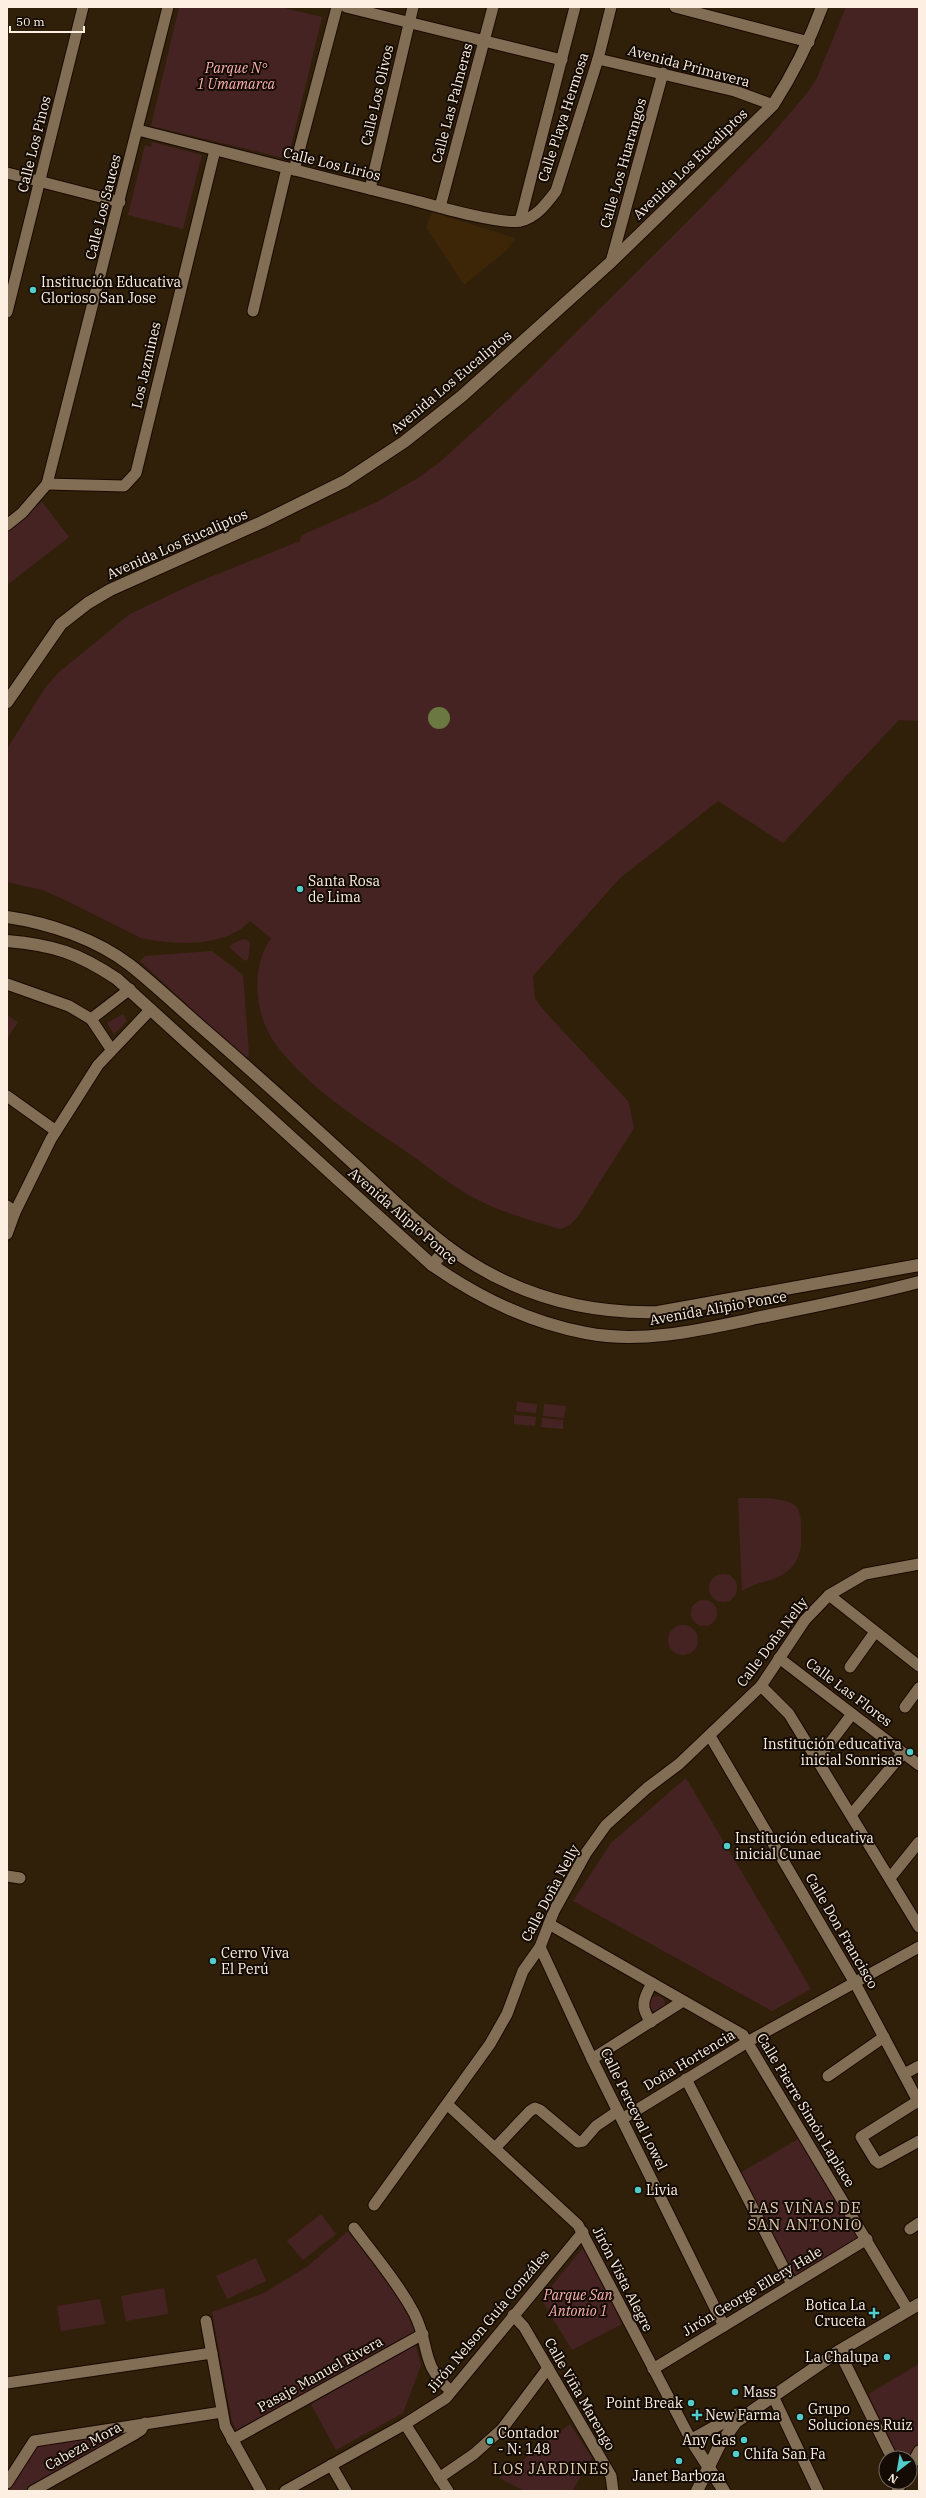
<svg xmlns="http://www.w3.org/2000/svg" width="926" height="2498" viewBox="0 0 926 2498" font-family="'IBM Plex Serif',serif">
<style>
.built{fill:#3d2608}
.green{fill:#462323}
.water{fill:#6b7841}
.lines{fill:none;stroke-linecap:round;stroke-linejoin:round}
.street-casing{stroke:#190900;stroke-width:13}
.secondary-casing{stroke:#190900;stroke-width:14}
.street{stroke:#826d55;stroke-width:11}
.secondary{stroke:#826d55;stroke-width:12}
.poi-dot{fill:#53cdcb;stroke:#130b04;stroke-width:1.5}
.labels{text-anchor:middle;stroke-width:4;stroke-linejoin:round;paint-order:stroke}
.street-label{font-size:14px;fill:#fdf0e3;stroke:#130b04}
.park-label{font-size:14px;font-style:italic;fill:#fcb1af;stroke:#130b04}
.poi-label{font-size:14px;fill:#fdf0e3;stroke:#130b04;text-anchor:start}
.neighbourhood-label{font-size:15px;letter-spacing:1px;fill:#e5ceb3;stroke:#130b04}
</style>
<rect width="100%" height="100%" fill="#312009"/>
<path class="built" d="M 432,212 L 515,238 L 507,250 L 464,285 L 426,227 Z"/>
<g class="green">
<path d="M 179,7 L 280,7 L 322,17 L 288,159 L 151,126 Z"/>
<path d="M 846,7 L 919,7 L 919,721 L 899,720 L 783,843 L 718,801 L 619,879 L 533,976 L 535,999 L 548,1015 L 629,1102 L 634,1128 L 579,1215 L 570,1225 L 560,1229 C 531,1220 500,1212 474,1198 C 448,1184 425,1164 401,1148 C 358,1119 309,1088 277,1046 C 254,1016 250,969 271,938 L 250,921 C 224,948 176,945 141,938 L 63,899 L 42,890 L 7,882 L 7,749 L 45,688 L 58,673 L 130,614 L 193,584 L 300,541 L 302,535 L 377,502 L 418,478 L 440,462 L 510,398 L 689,220 L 767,140 L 808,92 L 817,78 Z"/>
<path d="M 152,142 L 202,155 L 183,229 L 128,215 L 145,145 L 151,147 Z"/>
<path d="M 42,502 L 69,537 L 7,585 L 7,529 Z"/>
<path d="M 243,939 L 248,940 L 250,943 L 248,959 L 245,961 L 230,948 L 232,944 Z"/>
<path d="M 212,951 L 243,975 L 249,1055 L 246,1059 L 140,961 L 145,956 Z"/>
<path d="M 123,1014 L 127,1021 L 114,1034 L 107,1023 Z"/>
<path d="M 7,1015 L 18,1022 L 7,1039 Z"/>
<path d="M 517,1402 L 537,1404 L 536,1413 L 516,1411 Z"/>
<path d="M 544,1404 L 566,1406 L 564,1418 L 543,1416 Z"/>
<path d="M 514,1415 L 536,1417 L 535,1426 L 514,1424 Z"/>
<path d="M 542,1418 L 563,1420 L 563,1429 L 541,1427 Z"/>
<path d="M 738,1498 C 752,1498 789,1496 797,1508 C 802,1515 801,1527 801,1535 C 802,1548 799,1560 790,1569 C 776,1582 757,1581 742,1591 Z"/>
<circle cx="723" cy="1588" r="14"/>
<circle cx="704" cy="1613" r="13"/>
<circle cx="683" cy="1640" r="15"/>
<path d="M 686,1778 L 811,1989 L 772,2011 L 573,1901 L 611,1843 Z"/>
<circle cx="657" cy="2004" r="8"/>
<path d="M 800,2138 L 859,2240 L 792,2279 L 740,2173 Z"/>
<path d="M 321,2214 L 336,2234 L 303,2260 L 287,2241 Z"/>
<path d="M 348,2231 C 374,2265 401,2296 417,2335 L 238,2433 L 232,2421 L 212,2312 L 264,2293 L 308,2266 Z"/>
<path d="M 582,2249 L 591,2258 L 622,2324 L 572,2350 L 541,2299 Z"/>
<path d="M 256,2258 L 266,2281 L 227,2299 L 216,2276 Z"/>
<path d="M 164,2288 L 168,2314 L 126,2321 L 121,2296 Z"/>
<path d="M 100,2299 L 105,2324 L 61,2331 L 57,2306 Z"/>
<path d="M 415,2344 L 421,2365 L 403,2413 L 336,2450 L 311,2404 Z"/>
<path d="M 919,2364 L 919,2442 L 910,2458 L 897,2458 L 867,2395 Z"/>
<path d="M 570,2424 L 592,2458 L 572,2491 L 524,2491 L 499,2478 Z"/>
<path d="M 139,2426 L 31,2491 L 7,2491 L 36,2444 Z"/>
</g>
<circle class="water" cx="439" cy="718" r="11"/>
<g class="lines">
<g class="street-casing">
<g id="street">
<path d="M 346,7 L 562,60"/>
<path d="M 675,7 L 809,42"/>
<path d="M 598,59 L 735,91 L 773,105"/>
<path d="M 138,130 C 230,154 322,177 413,200 C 435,206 501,225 520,221 C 536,218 547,203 556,191 L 598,59 L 611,7"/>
<path d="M 294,170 L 337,7"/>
<path d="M 7,173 L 120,202"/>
<path d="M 370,189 L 413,7"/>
<path d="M 440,207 L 493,7"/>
<path d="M 520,221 L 575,7"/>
<path d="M 611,262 L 663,73"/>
<path d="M 253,311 L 287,168"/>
<path d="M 7,312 L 83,7"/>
<path d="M 47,484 L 124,486 L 136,473 L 215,150"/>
<path d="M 7,525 L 22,513 L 47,484 L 168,7"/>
<path d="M 7,984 L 69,1006 L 91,1019 L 130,989"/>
<path d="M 91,1019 L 111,1049"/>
<path d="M 7,1096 L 56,1131"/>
<path d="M 7,1206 L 15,1212 L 7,1234"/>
<path d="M 7,1222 L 15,1212 L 51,1139 L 98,1065 L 151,1009"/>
<path d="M 829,1595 L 919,1666"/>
<path d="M 779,1658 L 919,1765"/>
<path d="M 850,1667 L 875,1632"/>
<path d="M 761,1686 L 789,1714 L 919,1927"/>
<path d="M 905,1707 L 919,1688"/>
<path d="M 710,1736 L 855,1983 L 919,2103"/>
<path d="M 817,1760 L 852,1714"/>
<path d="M 851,1815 L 903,1753"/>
<path d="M 7,1876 L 20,1878"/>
<path d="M 890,1878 L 919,1842"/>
<path d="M 549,1924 L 743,2035 L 908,2310"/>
<path d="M 540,1947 L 592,2059 L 724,2326"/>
<path d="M 651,2022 C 639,2006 644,1998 652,1983"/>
<path d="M 592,2059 L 683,2001"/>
<path d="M 904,2074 L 919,2066"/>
<path d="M 828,2076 L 884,2037"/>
<path d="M 686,2079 L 792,2284"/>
<path d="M 918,2101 L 861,2137 L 875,2160 L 879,2163 L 919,2141"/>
<path d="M 448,2105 L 578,2225 L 691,2440"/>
<path d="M 622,2119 L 749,2041 L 919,1947"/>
<path d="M 495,2148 L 530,2111 L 535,2108 L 540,2110 L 578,2142 L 583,2141 L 596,2126 L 618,2111"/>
<path d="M 374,2205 L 490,2044 L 507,2014 L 523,1971 L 540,1947 L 554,1911 L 586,1853 L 606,1825 L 647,1788 L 679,1764 L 761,1686 L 805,1620 L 829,1595 L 865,1574 L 919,1564"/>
<path d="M 354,2228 C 374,2255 398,2283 414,2313 C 431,2346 419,2363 451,2391"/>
<path d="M 910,2229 L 919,2223"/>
<path d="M 513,2315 L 524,2327 L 611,2476 L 613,2491"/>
<path d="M 206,2321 L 225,2426 L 261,2491"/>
<path d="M 839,2351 L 892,2458"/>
<path d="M 653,2369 L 867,2239"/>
<path d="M 7,2383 L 212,2353"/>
<path d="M 773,2396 L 818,2491"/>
<path d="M 405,2424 L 448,2491"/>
<path d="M 232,2440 L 423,2334"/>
<path d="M 331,2465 L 346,2491"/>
<path d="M 910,2468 L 919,2451"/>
<path d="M 439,2478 L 474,2454 L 502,2429 L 548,2368"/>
<path d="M 7,2483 L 34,2441 L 222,2412"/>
<path d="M 33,2491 L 135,2434 L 141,2430 L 145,2423"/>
<path d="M 285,2491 L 405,2424 L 446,2398 L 583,2232"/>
<path d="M 897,2491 L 902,2482"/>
</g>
</g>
<g class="secondary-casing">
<g id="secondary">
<path d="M 7,702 L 61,624 L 88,603 L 110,590 L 262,522 L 345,481 L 404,442 L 462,396 L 611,262 L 773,105 C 793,74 809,42 822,7"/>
<path d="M 7,917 C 49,923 96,939 130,965 C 154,984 176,1005 199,1025 C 250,1069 301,1115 351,1161 C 383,1190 414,1222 448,1247 C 510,1293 581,1314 658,1312 L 919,1265"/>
<path d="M 7,941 C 54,945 78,953 117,979 L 432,1265 C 478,1297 531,1323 586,1333 C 647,1345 712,1327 771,1315 C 821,1305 870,1295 919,1282"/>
<path d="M 432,1265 L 448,1247"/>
<path d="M 697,2491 L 719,2446 L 736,2422 L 839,2351 L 919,2304"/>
<path d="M 724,2491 L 691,2440 L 740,2413"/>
</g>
</g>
<use href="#street" class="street"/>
<use href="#secondary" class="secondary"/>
</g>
<g class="poi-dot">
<circle cx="33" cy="290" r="4"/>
<circle cx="300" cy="889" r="4"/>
<circle cx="910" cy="1752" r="4"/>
<circle cx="727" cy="1846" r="4"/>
<circle cx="213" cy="1961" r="4"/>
<circle cx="638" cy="2190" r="4"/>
<path d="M872 2307h4v4h4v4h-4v4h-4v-4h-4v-4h4z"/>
<circle cx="887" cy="2357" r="4"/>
<circle cx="735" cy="2392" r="4"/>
<circle cx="691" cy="2403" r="4"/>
<path d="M695 2409h4v4h4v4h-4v4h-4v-4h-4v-4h4z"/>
<circle cx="800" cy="2417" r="4"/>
<circle cx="744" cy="2440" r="4"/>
<circle cx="490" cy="2441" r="4"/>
<circle cx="736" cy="2454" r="4"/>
<circle cx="679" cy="2461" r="4"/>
</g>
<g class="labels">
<g class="street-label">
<text transform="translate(689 66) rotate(15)" y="5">Avenida Primavera</text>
<text transform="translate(377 95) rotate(-77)" y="5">Calle Los Olivos</text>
<text transform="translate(452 103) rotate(-75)" y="5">Calle Las Palmeras</text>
<text transform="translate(563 117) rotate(-72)" y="5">Calle Playa Hermosa</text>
<text transform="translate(34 144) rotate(-76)" y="5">Calle Los Pinos</text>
<text transform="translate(623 163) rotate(-74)" y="5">Calle Los Huarangos</text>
<text transform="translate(332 164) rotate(14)" y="5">Calle Los Lirios</text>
<text transform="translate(690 164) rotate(-44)" y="5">Avenida Los Eucaliptos</text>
<text transform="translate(103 207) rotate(-76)" y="5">Calle Los Sauces</text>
<text transform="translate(146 365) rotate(-77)" y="5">Los Jazmines</text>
<text transform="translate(451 382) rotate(-40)" y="5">Avenida Los Eucaliptos</text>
<text transform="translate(177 544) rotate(-24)" y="5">Avenida Los Eucaliptos</text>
<text transform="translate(403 1216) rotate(41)" y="5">Avenida Alipio Ponce</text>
<text transform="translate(718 1308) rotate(-10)" y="5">Avenida Alipio Ponce</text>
<text transform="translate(772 1642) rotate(-53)" y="5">Calle Doña Nelly</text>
<text transform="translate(849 1692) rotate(37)" y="5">Calle Las Flores</text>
<text transform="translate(550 1893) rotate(-62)" y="5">Calle Doña Nelly</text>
<text transform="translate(842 1931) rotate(60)" y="5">Calle Don Francisco</text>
<text transform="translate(689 2060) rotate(-31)" y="5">Doña Hortencia</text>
<text transform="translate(634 2109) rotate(64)" y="5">Calle Perceval Lowel</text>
<text transform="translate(806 2110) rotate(59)" y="5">Calle Pierre Simón Laplace</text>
<text transform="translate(623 2279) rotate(63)" y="5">Jirón Vista Alegre</text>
<text transform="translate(752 2291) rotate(-31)" y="5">Jirón George Ellery Hale</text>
<text transform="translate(488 2321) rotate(-50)" y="5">Jirón Nelson Guía Gonzáles</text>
<text transform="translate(320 2374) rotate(-29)" y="5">Pasaje Manuel Rivera</text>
<text transform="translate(580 2394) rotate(60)" y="5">Calle Viña Marengo</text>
<text transform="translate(83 2446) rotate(-29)" y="5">Cabeza Mora</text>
</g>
<g class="park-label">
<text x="236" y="73">Parque N°<tspan x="236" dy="16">1 Umamarca</tspan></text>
<text x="578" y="2300">Parque San<tspan x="578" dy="16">Antonio 1</tspan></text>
</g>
<g class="poi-label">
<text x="41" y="287">Institución Educativa<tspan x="41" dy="16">Glorioso San Jose</tspan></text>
<text x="308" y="886">Santa Rosa<tspan x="308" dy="16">de Lima</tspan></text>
<text x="902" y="1749" text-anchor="end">Institución educativa<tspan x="902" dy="16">inicial Sonrisas</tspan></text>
<text x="735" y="1843">Institución educativa<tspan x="735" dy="16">inicial Cunae</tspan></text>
<text x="221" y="1958">Cerro Viva<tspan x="221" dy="16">El Perú</tspan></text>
<text x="646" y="2195">Livia</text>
<text x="866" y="2310" text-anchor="end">Botica La<tspan x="866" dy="16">Cruceta</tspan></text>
<text x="879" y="2362" text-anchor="end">La Chalupa</text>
<text x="743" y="2397">Mass</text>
<text x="683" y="2408" text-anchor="end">Point Break</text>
<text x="808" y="2414">Grupo<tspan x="808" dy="16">Soluciones Ruiz</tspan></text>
<text x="705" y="2420">New Farma</text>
<text x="498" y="2438">Contador<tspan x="498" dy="16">- N: 148</tspan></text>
<text x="736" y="2445" text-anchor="end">Any Gas</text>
<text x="744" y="2459">Chifa San Fa</text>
<text x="679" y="2481" text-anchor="middle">Janet Barboza</text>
</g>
<g class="neighbourhood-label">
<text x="805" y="2213">LAS VIÑAS DE<tspan x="805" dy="17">SAN ANTONIO</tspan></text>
<text x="551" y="2474">LOS JARDINES</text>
</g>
</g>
<rect width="926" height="2498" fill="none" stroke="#fdf0e3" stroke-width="16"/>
<g transform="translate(898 2470) rotate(211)"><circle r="19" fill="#130b04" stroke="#71675d"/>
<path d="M0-3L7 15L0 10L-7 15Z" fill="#53cdcb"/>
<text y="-6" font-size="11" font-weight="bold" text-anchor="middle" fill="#fdf0e3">N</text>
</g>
<path d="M10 26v6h74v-6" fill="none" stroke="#fdf0e3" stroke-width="2"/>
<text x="16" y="26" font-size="12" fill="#fdf0e3" stroke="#130b04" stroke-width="3" paint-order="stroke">50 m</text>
</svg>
